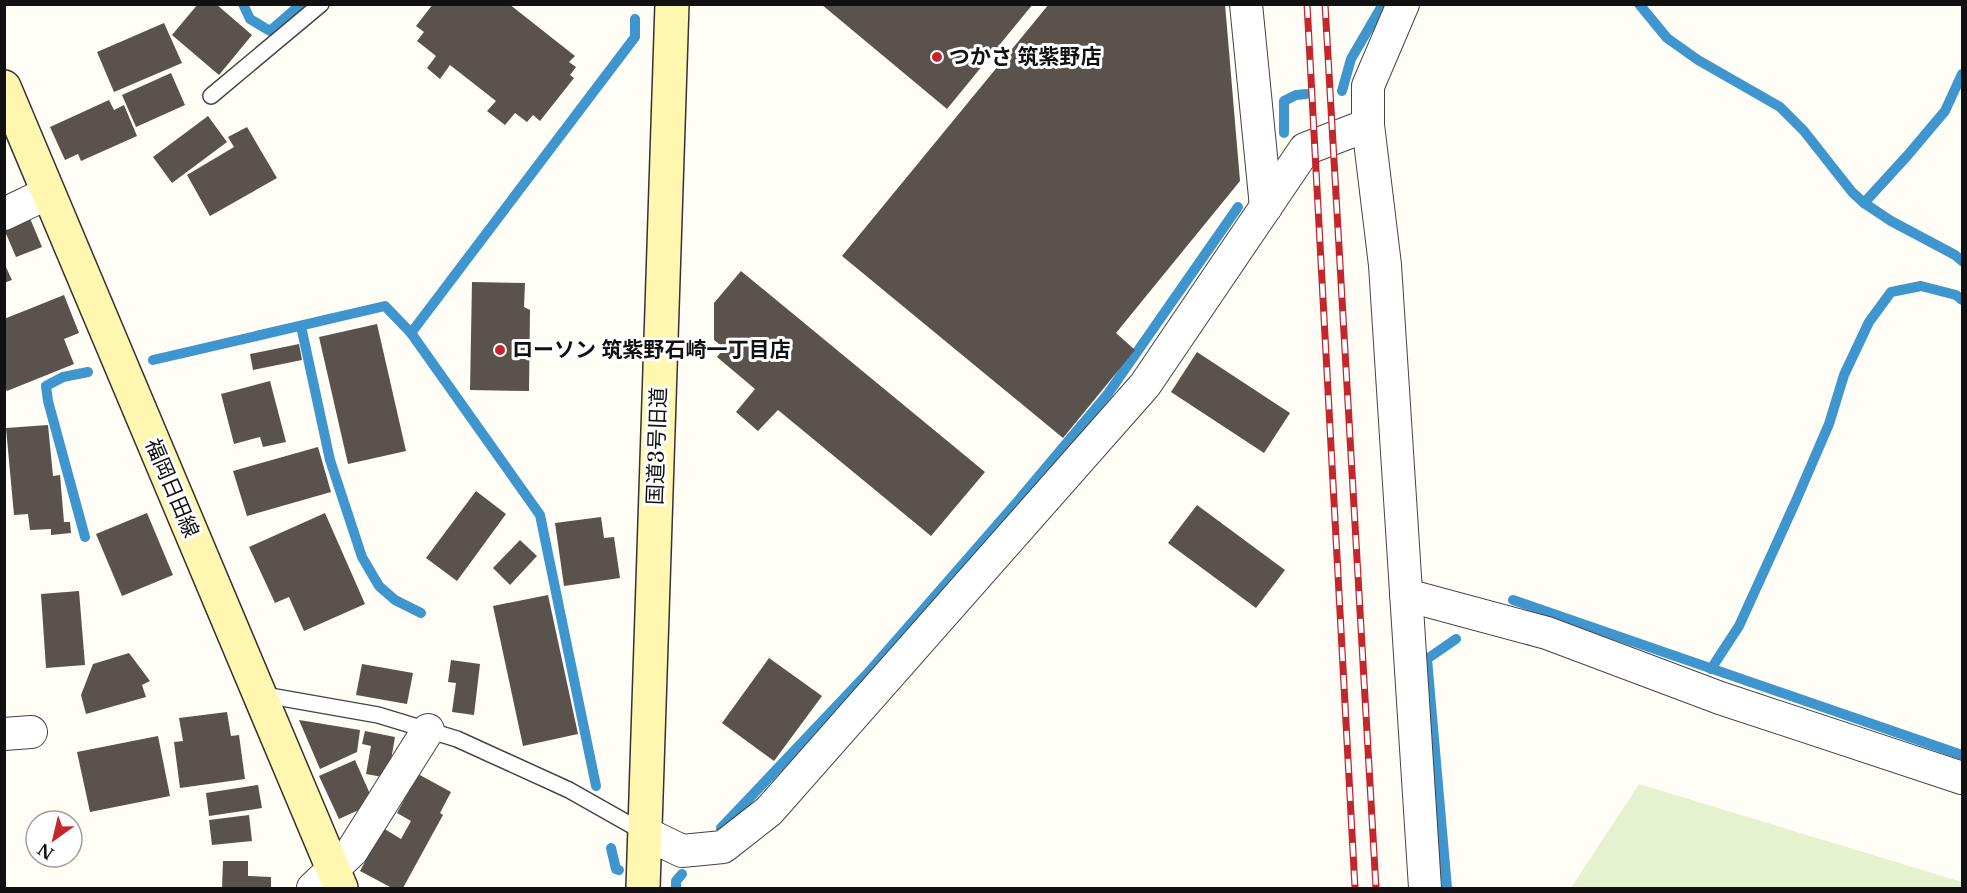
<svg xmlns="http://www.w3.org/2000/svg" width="1967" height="893" viewBox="0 0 1967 893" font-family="'Libre Baskerville','Noto Sans JP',serif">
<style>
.pitch{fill:#e6f2cf}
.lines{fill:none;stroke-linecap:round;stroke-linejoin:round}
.stream{stroke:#3f96cf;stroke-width:10}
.building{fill:#5a524d}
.lane-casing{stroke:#444;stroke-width:18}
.street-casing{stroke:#444;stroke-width:34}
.secondary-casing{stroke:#333;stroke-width:36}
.lane{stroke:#fff;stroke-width:15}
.street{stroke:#fff;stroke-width:32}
.secondary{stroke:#fff6b0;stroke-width:33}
.rail-casing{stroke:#c4262e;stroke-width:7}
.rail{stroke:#fff;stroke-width:4.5;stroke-dasharray:14;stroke-linecap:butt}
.poi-dot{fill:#c4262e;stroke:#fff;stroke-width:2}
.labels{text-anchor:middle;stroke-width:6;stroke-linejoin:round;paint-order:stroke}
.poi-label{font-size:21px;font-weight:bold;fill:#111;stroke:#fff;text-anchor:start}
.street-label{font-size:21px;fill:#111;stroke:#fff}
</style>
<rect width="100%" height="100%" fill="#fffdf5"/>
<path class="pitch" d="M 1639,784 L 1962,882 L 1962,888 L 1571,888 Z"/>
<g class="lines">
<g class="stream">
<path d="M 243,4 L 250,19 L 270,31 L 301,4"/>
<path d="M 1639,4 L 1667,38 L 1698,60 L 1780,107 L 1804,131 L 1852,192 L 1864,203 L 1891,221 L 1955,255 L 1962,261"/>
<path d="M 1342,91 L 1351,59 L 1383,4"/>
<path d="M 1284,133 L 1284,101 L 1296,95 L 1306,94"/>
<path d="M 1864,203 L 1907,156 L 1945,111 L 1962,74"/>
<path d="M 301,326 L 330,460 L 362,557 L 379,586 L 395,600 L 421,613"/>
<path d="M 411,333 L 635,37 L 635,19"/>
<path d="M 153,360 L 385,306 L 411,333 L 540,515 L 596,786"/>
<path d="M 85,537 L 48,401 L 46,386 L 63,377 L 88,372"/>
<path d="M 1513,600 L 1962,755"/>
<path d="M 1711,669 L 1739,626 L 1795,503 L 1829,424 L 1844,375 L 1869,322 L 1891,292 L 1921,286 L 1956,295 L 1962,300"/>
<path d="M 721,828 L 867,674 L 1018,501 L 1107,395 L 1238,207"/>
<path d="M 611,848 L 616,869 L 619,870"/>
<path d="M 676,888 L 676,881 L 682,874"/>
<path d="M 1447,888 L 1427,659 L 1456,639"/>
</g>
</g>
<g class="building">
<path d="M 198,4 L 216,4 L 252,35 L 219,75 L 172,35 Z"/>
<path d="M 433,4 L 509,4 L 575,56 L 569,62 L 576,67 L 570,75 L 574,78 L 540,121 L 533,115 L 527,122 L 515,113 L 505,125 L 487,111 L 496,101 L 450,65 L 440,79 L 427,68 L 436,56 L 417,41 L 424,32 L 416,26 Z"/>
<path d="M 821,4 L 1033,4 L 947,109 Z"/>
<path d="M 1049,4 L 1225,4 L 1240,181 L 1116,333 L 1135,350 L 1063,438 L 842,256 Z"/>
<path d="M 164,23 L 182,63 L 114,92 L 97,52 Z"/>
<path d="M 171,73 L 185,105 L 136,127 L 122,95 Z"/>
<path d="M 109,100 L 114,110 L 124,105 L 137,136 L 81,161 L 78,154 L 65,160 L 50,127 Z"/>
<path d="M 208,116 L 227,142 L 172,183 L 153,157 Z"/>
<path d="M 247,127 L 277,178 L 210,216 L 187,175 L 234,147 L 228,137 Z"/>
<path d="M 29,216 L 42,247 L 16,257 L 4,229 Z"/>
<path d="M 4,263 L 12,280 L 4,283 Z"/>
<path d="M 741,271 L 985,472 L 931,536 L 778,410 L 758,431 L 736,412 L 755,389 L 717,357 L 724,348 L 714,340 L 714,303 Z"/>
<path d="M 472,282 L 525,283 L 524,307 L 530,310 L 529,391 L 470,390 Z"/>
<path d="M 64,295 L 79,333 L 64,339 L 74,364 L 7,391 L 4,386 L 4,319 Z"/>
<path d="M 377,324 L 406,451 L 348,464 L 319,337 Z"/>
<path d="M 299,344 L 302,360 L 253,370 L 250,354 Z"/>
<path d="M 1197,352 L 1290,413 L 1264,453 L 1171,392 Z"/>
<path d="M 270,381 L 286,442 L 263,447 L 260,437 L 234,444 L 221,394 Z"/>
<path d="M 48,425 L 53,476 L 60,475 L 64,522 L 70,522 L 71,533 L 51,535 L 51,529 L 30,530 L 28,514 L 14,515 L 6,428 Z"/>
<path d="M 318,447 L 331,492 L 247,516 L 233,471 Z"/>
<path d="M 476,491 L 506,514 L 457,581 L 426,558 Z"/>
<path d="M 1197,505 L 1285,570 L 1256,608 L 1168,543 Z"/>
<path d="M 147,513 L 173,575 L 122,596 L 96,534 Z"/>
<path d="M 325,513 L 365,604 L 304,631 L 289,597 L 275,603 L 249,547 Z"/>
<path d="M 601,517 L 604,538 L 614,537 L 620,578 L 564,586 L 555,523 Z"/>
<path d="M 520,540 L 537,556 L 510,585 L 493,568 Z"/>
<path d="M 79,591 L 85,665 L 46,668 L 41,594 Z"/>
<path d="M 548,595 L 578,734 L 523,746 L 493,606 Z"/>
<path d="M 129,653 L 150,681 L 142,685 L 146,697 L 86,714 L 81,695 L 93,664 Z"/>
<path d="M 769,658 L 822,696 L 774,761 L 722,723 Z"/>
<path d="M 451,660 L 480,664 L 474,715 L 452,712 L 456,683 L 448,682 Z"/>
<path d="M 362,664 L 413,673 L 407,704 L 356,695 Z"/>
<path d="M 227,712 L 231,736 L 239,735 L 245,779 L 180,788 L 174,742 L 183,741 L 179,718 Z"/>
<path d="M 299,720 L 360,730 L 357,752 L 320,769 Z"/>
<path d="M 365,731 L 395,737 L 388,778 L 366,774 L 371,746 L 362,744 Z"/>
<path d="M 158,736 L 170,796 L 90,812 L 77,752 Z"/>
<path d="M 355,760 L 374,803 L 339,819 L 319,776 Z"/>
<path d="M 418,774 L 451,792 L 440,813 L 443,815 L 403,888 L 392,888 L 360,871 L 383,828 L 401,839 L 411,821 L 397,813 Z"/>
<path d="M 258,785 L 262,808 L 209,816 L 206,793 Z"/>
<path d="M 249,815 L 252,841 L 212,845 L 209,820 Z"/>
<path d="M 223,861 L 248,861 L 248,876 L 271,877 L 271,888 L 222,888 Z"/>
</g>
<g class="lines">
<g class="lane-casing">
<g id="lane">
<path d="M 211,96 L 321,4"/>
<path d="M 259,694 L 378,715 L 457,739 L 569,790 L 645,833"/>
</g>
</g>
<g class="street-casing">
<g id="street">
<path d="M 1246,4 L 1266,207"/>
<path d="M 1403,4 L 1368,86 L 1368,125 L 1385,265 L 1425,888"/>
<path d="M 4,214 L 48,193"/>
<path d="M 1406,595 L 1547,633 L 1720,698 L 1962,778"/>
<path d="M 4,734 L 31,732"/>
<path d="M 645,833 L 682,851 L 723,847 L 769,811 L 1145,385 L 1305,149 L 1368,125"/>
<path d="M 313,888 L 352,851 L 428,730"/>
</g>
</g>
<g class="secondary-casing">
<g id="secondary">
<path d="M 4,87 L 341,888"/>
<path d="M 643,888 L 672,4"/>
</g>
</g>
<use href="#lane" class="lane"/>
<use href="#street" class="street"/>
<use href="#secondary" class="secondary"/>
<g class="rail-casing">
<g id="rail">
<path d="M 1307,4 L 1355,888"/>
<path d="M 1325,4 L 1376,888"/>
</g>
</g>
<use href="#rail" class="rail"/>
</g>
<g class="poi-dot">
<circle cx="937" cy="57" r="6"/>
<circle cx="500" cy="350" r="6"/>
</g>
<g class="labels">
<g class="poi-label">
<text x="949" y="64">つかさ 筑紫野店</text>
<text x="512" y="357">ローソン 筑紫野石崎一丁目店</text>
</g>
<g class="street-label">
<text transform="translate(657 446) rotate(-88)" y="7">国道3号旧道</text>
<text transform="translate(172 488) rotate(67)" y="7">福岡日田線</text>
</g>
</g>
<rect width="1967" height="893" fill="none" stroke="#111111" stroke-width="12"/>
<g transform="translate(54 839) rotate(214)"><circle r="28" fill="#ffffff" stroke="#a0a0a0" stroke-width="1.5"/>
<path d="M0-4.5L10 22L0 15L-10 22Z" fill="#c4262e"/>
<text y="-9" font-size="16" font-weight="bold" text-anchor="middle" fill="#111111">N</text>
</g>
</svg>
